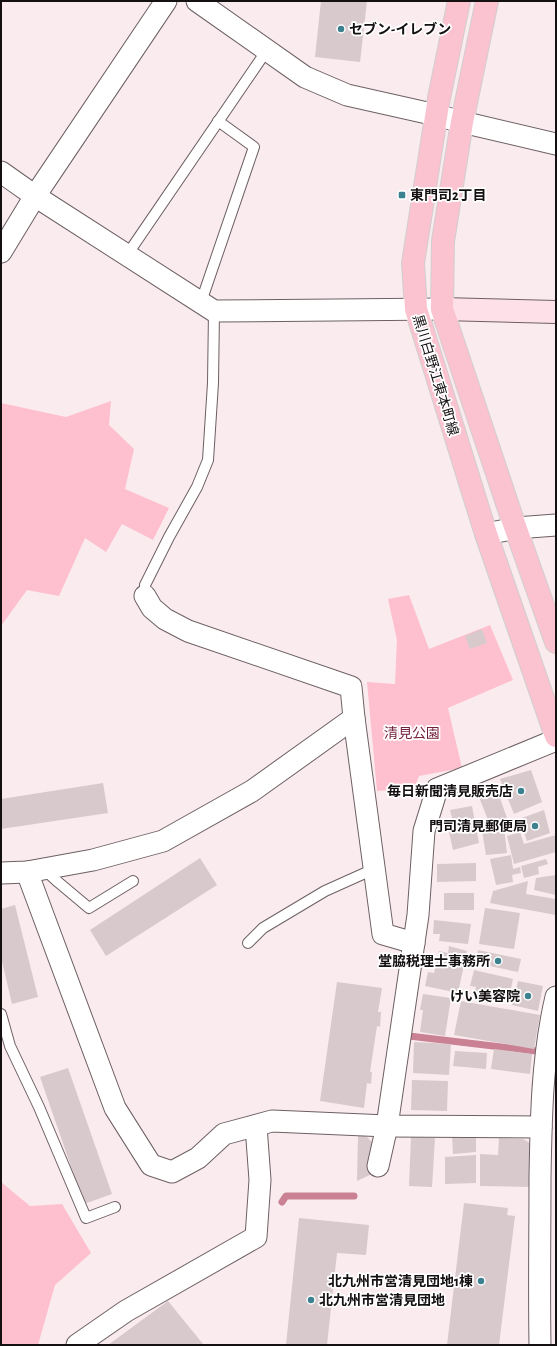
<svg xmlns="http://www.w3.org/2000/svg" width="557" height="1346" viewBox="0 0 557 1346" font-family="'Alegreya Sans','Noto Sans JP',sans-serif">
<style>
.green{fill:#fec0ce}
.lines{fill:none;stroke-linecap:round;stroke-linejoin:round}
.stream{stroke:#c98193;stroke-width:7}
.building{fill:#d8c9cc}
.lane-casing{stroke:#6d6063;stroke-width:12}
.street-casing{stroke:#6d6063;stroke-width:23}
.secondary-casing{stroke:#6d6063;stroke-width:24}
.primary-casing{stroke:#d0cfcf;stroke-width:24}
.lane{stroke:#fff;stroke-width:10}
.street{stroke:#fff;stroke-width:21}
.secondary{stroke:#fde0e8;stroke-width:22}
.primary{stroke:#fbc2d0;stroke-width:22}
.poi-dot{fill:#3c818f;stroke:#fff;stroke-width:1.5}
.labels{text-anchor:middle;stroke-width:3.5;stroke-linejoin:round;paint-order:stroke}
.poi-label{font-size:14px;font-weight:bold;fill:#140f10;stroke:#fff;text-anchor:end}
.street-label{font-size:14px;fill:#140f10;stroke:#fff}
.park-label{font-size:14px;fill:#76203e;stroke:#fff}
</style>
<rect width="100%" height="100%" fill="#faebee"/>
<g class="green">
<path d="M 111,401 L 109,425 L 134,449 L 125,489 L 169,508 L 153,540 L 122,524 L 106,552 L 85,538 L 59,596 L 27,590 L 1,626 L 1,403 L 66,417 Z"/>
<path d="M 409,595 L 429,649 L 490,625 L 513,680 L 448,708 L 462,768 L 419,776 L 414,789 L 377,791 L 367,682 L 395,684 L 397,640 L 388,599 Z"/>
<path d="M 1,1182 L 30,1206 L 62,1204 L 91,1253 L 55,1285 L 38,1345 L 1,1345 Z"/>
</g>
<g class="lines">
<g class="stream">
<path d="M 409,1036 L 536,1051"/>
<path d="M 282,1202 L 286,1196 L 354,1196"/>
</g>
</g>
<g class="building">
<path d="M 321,1 L 367,1 L 360,62 L 315,57 Z"/>
<path d="M 482,629 L 487,643 L 470,649 L 465,636 Z"/>
<path d="M 531,770 L 542,802 L 514,814 L 500,779 Z"/>
<path d="M 103,783 L 108,813 L 1,829 L 1,799 Z"/>
<path d="M 495,784 L 507,818 L 490,825 L 477,792 Z"/>
<path d="M 472,806 L 479,843 L 453,850 L 447,823 L 453,822 L 450,810 Z"/>
<path d="M 544,810 L 550,833 L 527,841 L 519,819 Z"/>
<path d="M 504,828 L 507,853 L 486,855 L 482,831 Z"/>
<path d="M 520,832 L 524,844 L 556,835 L 556,852 L 514,864 L 507,836 Z"/>
<path d="M 511,855 L 513,869 L 520,867 L 521,873 L 512,875 L 513,882 L 496,885 L 490,859 Z"/>
<path d="M 200,858 L 217,885 L 106,956 L 90,930 Z"/>
<path d="M 546,859 L 548,864 L 538,867 L 539,874 L 524,878 L 521,866 Z"/>
<path d="M 476,863 L 476,881 L 437,882 L 437,864 Z"/>
<path d="M 556,875 L 556,895 L 534,890 L 536,878 Z"/>
<path d="M 528,881 L 526,894 L 556,899 L 556,915 L 490,903 L 493,891 Z"/>
<rect x="444" y="893" width="30" height="17"/>
<path d="M 15,905 L 38,997 L 12,1004 L 1,957 L 1,909 Z"/>
<path d="M 485,908 L 520,913 L 514,949 L 479,944 Z"/>
<path d="M 434,920 L 471,924 L 468,944 L 439,941 L 440,934 L 433,934 Z"/>
<path d="M 449,946 L 467,951 L 458,993 L 425,986 L 428,972 L 434,973 L 439,951 L 448,953 Z"/>
<path d="M 478,950 L 521,959 L 518,972 L 475,963 Z"/>
<path d="M 474,970 L 513,979 L 508,1002 L 474,995 L 476,987 L 470,986 Z"/>
<path d="M 518,981 L 543,986 L 538,1011 L 512,1005 Z"/>
<path d="M 337,982 L 382,988 L 378,1012 L 381,1012 L 380,1027 L 377,1026 L 370,1072 L 372,1072 L 371,1084 L 367,1083 L 364,1108 L 320,1101 Z"/>
<path d="M 423,994 L 451,998 L 445,1036 L 420,1032 L 423,1010 L 420,1010 Z"/>
<path d="M 461,1001 L 540,1015 L 534,1049 L 454,1035 Z"/>
<path d="M 414,1042 L 451,1044 L 449,1075 L 413,1073 Z"/>
<path d="M 494,1049 L 532,1054 L 530,1074 L 491,1069 Z"/>
<path d="M 455,1051 L 487,1053 L 486,1069 L 453,1066 Z"/>
<path d="M 68,1068 L 112,1194 L 84,1204 L 40,1077 Z"/>
<path d="M 412,1080 L 448,1081 L 447,1111 L 411,1110 Z"/>
<path d="M 452,1135 L 476,1136 L 476,1152 L 453,1154 Z"/>
<path d="M 358,1136 L 366,1136 L 372,1142 L 372,1174 L 357,1181 Z"/>
<path d="M 411,1137 L 435,1138 L 432,1187 L 409,1186 Z"/>
<path d="M 499,1138 L 523,1139 L 530,1143 L 529,1187 L 480,1186 L 480,1154 L 498,1155 Z"/>
<path d="M 476,1155 L 476,1183 L 445,1184 L 445,1157 Z"/>
<path d="M 464,1203 L 508,1208 L 507,1215 L 515,1216 L 499,1345 L 447,1345 Z"/>
<path d="M 299,1218 L 369,1225 L 366,1255 L 337,1253 L 327,1345 L 286,1345 Z"/>
<path d="M 168,1301 L 203,1344 L 108,1345 Z"/>
</g>
<g class="lines">
<g class="lane-casing">
<g id="lane">
<path d="M 127,255 L 267,50"/>
<path d="M 201,302 L 254,147 L 218,121"/>
<path d="M 145,596 L 145,585 L 169,537 L 197,487 L 208,460 L 213,383 L 214,311"/>
<path d="M 44,869 L 58,882 L 89,908 L 133,881"/>
<path d="M 248,943 L 263,928 L 325,891 L 374,869"/>
<path d="M 1,1014 L 10,1046 L 39,1107 L 86,1218 L 115,1207"/>
</g>
</g>
<g class="street-casing">
<g id="street">
<path d="M 197,1 L 305,77 L 347,95 L 436,115 L 462,122 L 556,144"/>
<path d="M 1,172 L 35,196 L 214,311 L 442,309"/>
<path d="M 1,252 L 35,196 L 166,1"/>
<path d="M 486,534 L 516,528 L 556,525"/>
<path d="M 354,718 L 383,934 L 414,943"/>
<path d="M 27,872 L 115,1108 L 151,1165 L 172,1172 L 198,1158 L 224,1134 L 272,1121 L 387,1126 L 541,1127"/>
<path d="M 1,873 L 27,872 L 93,860 L 163,841 L 252,791 L 354,718 L 351,687 L 188,631 L 165,619 L 152,608 L 145,596"/>
<path d="M 378,1166 L 387,1126 L 418,915 L 424,831 L 437,789 L 556,740"/>
<path d="M 77,1345 L 126,1311 L 256,1237 L 260,1180 L 256,1126"/>
<path d="M 540,1345 C 539,1289 540,1234 540,1178 C 541,1117 542,1057 556,997"/>
</g>
</g>
<g class="secondary-casing">
<path id="secondary" d="M 442,309 L 556,312"/>
</g>
<g class="primary-casing">
<g id="primary">
<path d="M 459,1 L 439,98 L 413,263 L 416,309 L 486,534 L 556,736"/>
<path d="M 487,1 L 462,122 L 443,241 L 442,309 L 512,518 L 556,642"/>
</g>
</g>
<use href="#lane" class="lane"/>
<use href="#street" class="street"/>
<use href="#secondary" class="secondary"/>
<use href="#primary" class="primary"/>
</g>
<g class="poi-dot">
<circle cx="341" cy="29" r="4"/>
<rect x="398" y="191" width="8" height="8" rx="2"/>
<circle cx="521" cy="791" r="4"/>
<circle cx="535" cy="826" r="4"/>
<circle cx="498" cy="961" r="4"/>
<circle cx="528" cy="996" r="4"/>
<circle cx="481" cy="1281" r="4"/>
<circle cx="311" cy="1300" r="4"/>
</g>
<g class="labels">
<g class="poi-label">
<text x="349" y="34" text-anchor="start">セブン-イレブン</text>
<text x="410" y="200" text-anchor="start">東門司2丁目</text>
<text x="513" y="796">毎日新聞清見販売店</text>
<text x="527" y="831">門司清見郵便局</text>
<text x="490" y="966">堂脇税理士事務所</text>
<text x="520" y="1001">けい美容院</text>
<text x="473" y="1286">北九州市営清見団地1棟</text>
<text x="319" y="1305" text-anchor="start">北九州市営清見団地</text>
</g>
<g class="street-label">
<text transform="translate(436 375) rotate(73)" y="5">黒川白野江東本町線</text>
</g>
<g class="park-label">
<text x="412" y="738">清見公園</text>
</g>
</g>
<rect width="557" height="1346" fill="none" stroke="#140f10" stroke-width="4"/>
</svg>
